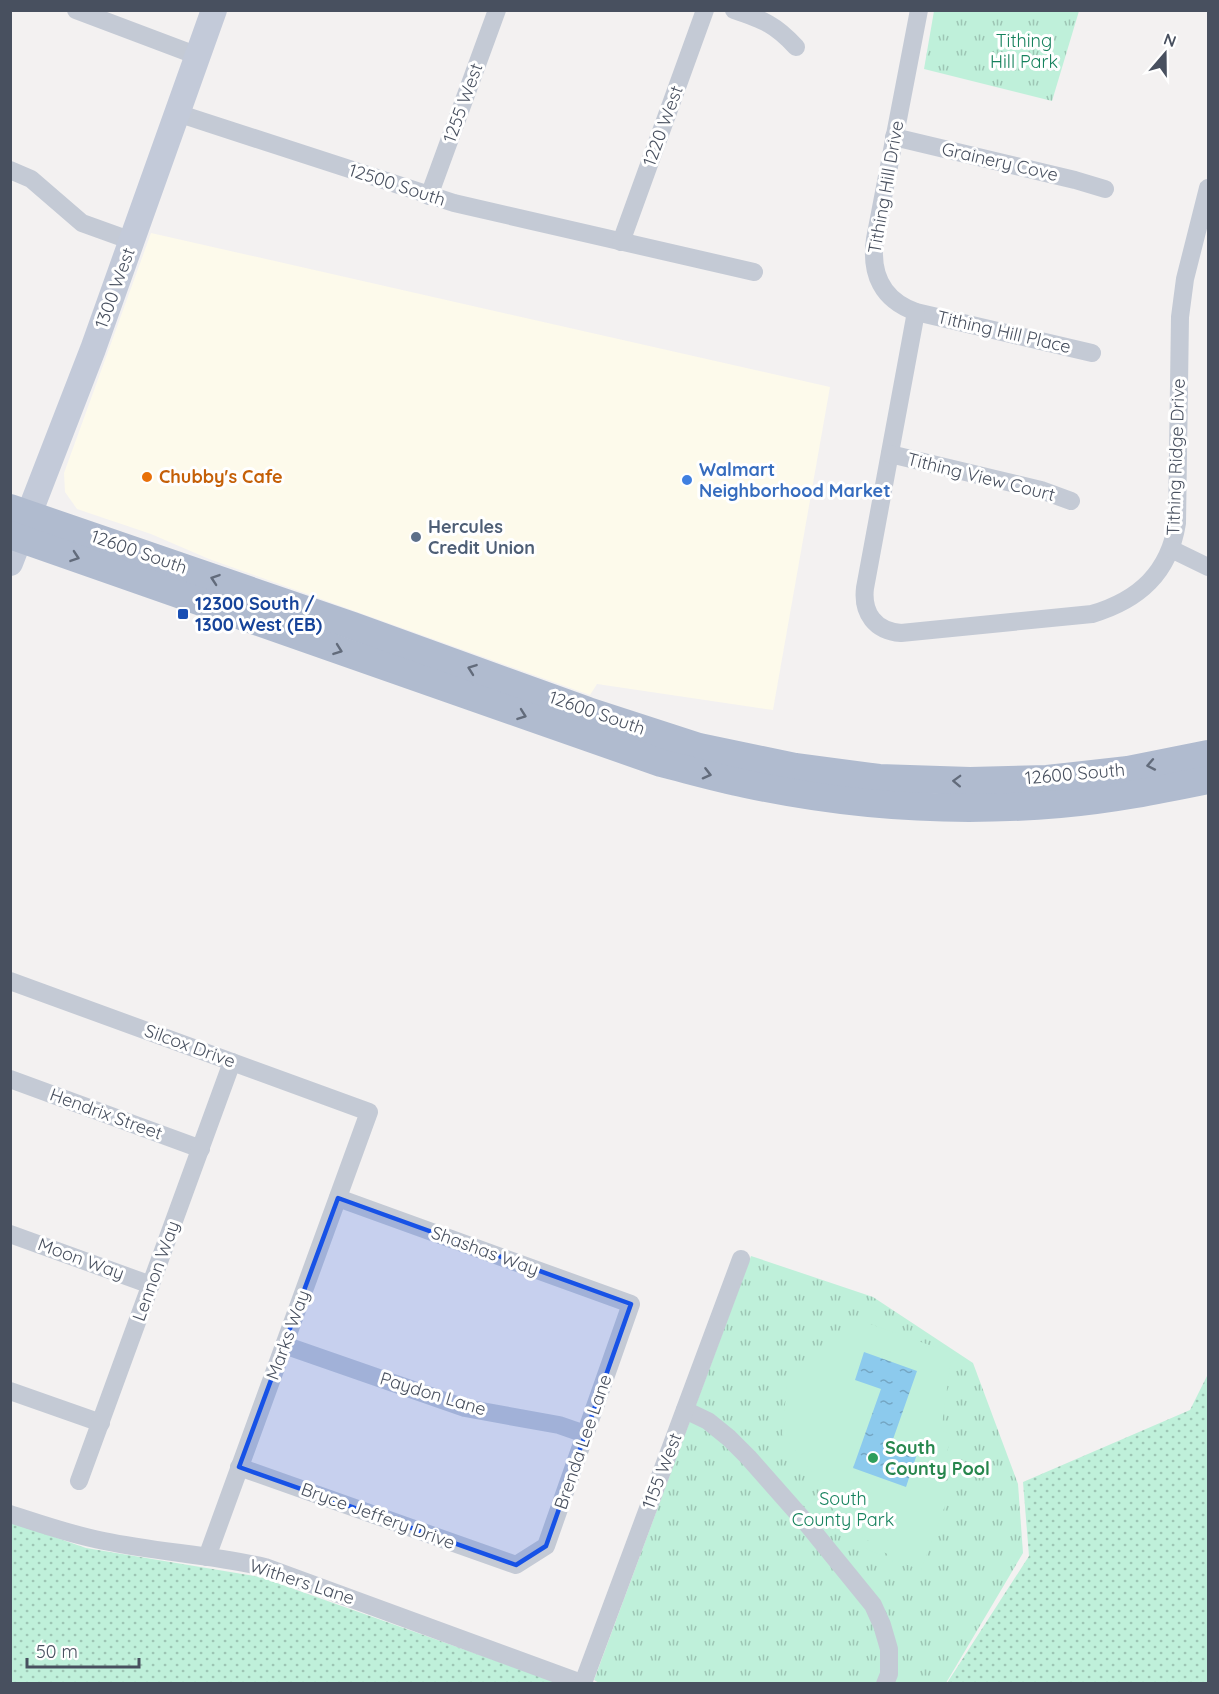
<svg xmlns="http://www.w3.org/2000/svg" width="1219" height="1694" viewBox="0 0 1219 1694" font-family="Quicksand,sans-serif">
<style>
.commercial{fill:#fdfaeb}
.grass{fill:url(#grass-dots)}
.park{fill:url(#park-tufts)}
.garden{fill:#bff0da}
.water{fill:url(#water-ripples)}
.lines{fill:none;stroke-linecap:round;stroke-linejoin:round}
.street{stroke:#c4cad5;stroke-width:18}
.secondary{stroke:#c3cad9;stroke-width:26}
.primary{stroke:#b0bbcf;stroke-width:28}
.oneway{stroke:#626b7b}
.marked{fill:#1752e6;fill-opacity:0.2;stroke:#1752e6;stroke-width:4.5;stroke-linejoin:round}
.food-dot{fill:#e8710a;stroke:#fff;stroke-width:2}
.shop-dot{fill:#3f7fe0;stroke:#fff;stroke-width:2}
.service-dot{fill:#5c6f8a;stroke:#fff;stroke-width:2}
.transit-dot{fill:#1a4fb4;stroke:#fff;stroke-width:2}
.leisure-dot{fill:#2e9e5b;stroke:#fff;stroke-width:2}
.labels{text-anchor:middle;stroke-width:6;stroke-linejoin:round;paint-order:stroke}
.park-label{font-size:18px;fill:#16825d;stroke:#fff}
.street-label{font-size:18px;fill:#48505f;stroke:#fff}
.shop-label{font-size:18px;font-weight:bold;fill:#366cbe;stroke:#fff;text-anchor:start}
.food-label{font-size:18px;font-weight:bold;fill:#c56008;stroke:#fff;text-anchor:start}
.service-label{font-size:18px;font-weight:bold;fill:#4e5e75;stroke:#fff;text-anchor:start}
.transit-label{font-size:18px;font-weight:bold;fill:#164399;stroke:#fff;text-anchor:start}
.leisure-label{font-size:18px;font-weight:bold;fill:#27864d;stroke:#fff;text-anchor:start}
</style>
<defs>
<pattern id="grass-dots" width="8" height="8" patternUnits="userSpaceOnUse" patternTransform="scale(1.5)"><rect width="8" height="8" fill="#bff0da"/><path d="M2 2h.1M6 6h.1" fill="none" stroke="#9dc5b4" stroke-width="1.8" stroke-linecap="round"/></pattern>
<pattern id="park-tufts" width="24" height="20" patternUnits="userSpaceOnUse" patternTransform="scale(1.5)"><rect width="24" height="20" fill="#bff0da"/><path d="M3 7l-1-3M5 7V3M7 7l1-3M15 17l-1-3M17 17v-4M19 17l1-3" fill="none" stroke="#9dc5b4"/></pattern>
<pattern id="water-ripples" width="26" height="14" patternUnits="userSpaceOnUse" patternTransform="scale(1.5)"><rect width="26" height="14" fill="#8ccaed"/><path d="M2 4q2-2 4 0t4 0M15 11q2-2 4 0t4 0" fill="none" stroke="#74a6c3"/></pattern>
</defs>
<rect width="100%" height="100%" fill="#f3f1f1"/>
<path class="commercial" d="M 151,233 L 830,387 L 773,710 L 597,684 L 590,695 L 209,559 L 151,534 L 77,509 L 65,492 L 64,473 Z"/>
<g class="grass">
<path d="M 1208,1374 L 1208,1683 L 947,1683 L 1029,1556 L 1023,1482 L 1190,1410 Z"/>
<path d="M 11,1522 L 86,1548 L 260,1577 L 559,1683 L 11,1684 Z"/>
</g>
<g class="park">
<path d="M 934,11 L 1079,11 L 1052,101 L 924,69 Z"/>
<path d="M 751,1256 L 873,1297 L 973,1363 L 1018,1484 L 1023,1553 L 946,1683 L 601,1684 L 594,1680 Z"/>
</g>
<path class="garden" d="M 856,1319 L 952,1353 L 941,1431 L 953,1435 L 936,1482 L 946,1486 L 941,1501 L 946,1503 L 921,1570 L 905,1564 L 906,1561 L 900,1559 L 898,1563 L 887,1559 L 888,1554 L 883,1552 L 881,1555 L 866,1549 L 869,1541 C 848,1533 835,1511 822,1494 L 826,1490 L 782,1434 L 787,1386 Z"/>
<path class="water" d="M 864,1352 L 917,1371 L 891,1445 L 917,1454 L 906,1487 L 853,1468 L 881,1389 L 855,1380 Z"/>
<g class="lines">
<g class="street">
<path d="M 76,10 L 198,56"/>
<path d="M 734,10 C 763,20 775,24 796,47"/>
<path d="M 919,10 L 875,239 C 870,274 882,300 916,312 L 1092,353"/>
<path d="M 177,113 L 454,203 L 754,272"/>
<path d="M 894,137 L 1075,180 L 1105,189"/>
<path d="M 10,170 L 31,179 L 82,223 L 132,241"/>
<path d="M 429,196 L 497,10"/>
<path d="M 621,242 L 705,10"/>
<path d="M 916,312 L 865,588 C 862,613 875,631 901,633 L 1092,614 C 1139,600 1169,573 1177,523 L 1180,317 L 1185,279 L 1208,188"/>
<path d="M 890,454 L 1041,490 L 1071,501"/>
<path d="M 1171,549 L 1208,567"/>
<path d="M 10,981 L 369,1112 L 207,1557"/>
<path d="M 10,1079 L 201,1149"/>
<path d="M 10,1234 L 151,1285"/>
<path d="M 284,1345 L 465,1408 L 559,1425 L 585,1434"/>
<path d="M 10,1391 L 101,1423"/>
<path d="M 685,1410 L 708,1421 L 729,1438 L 748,1457 L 808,1525 L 873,1605 L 882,1625 L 889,1649 L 889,1674 L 885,1684"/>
<path d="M 239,1467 L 516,1565 L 546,1546 L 631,1304 L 338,1198"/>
<path d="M 79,1481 L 232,1062"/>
<path d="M 10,1514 C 41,1524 72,1535 104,1541 C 157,1552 212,1555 265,1567 L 584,1684"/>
<path d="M 583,1683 L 741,1259"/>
</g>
<path class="secondary" d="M 10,563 L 93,349 L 214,10"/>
<g class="primary">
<path d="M 10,508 L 353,626 L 588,711 L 699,747 L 795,767 L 879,778 L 970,781 L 1047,779 L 1128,770 L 1208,754"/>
<path d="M 10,535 L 661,763 C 689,770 717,778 746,784 C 848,806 956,813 1060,804 C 1110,800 1159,790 1208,780"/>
</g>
</g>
<defs><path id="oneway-chevron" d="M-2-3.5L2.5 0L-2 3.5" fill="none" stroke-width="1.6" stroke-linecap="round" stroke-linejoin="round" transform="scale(1.5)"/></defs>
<g class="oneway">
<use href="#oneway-chevron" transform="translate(75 557) rotate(19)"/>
<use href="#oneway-chevron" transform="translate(215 579) rotate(-161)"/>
<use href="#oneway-chevron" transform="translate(338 650) rotate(20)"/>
<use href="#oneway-chevron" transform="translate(472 669) rotate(-160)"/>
<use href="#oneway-chevron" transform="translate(522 715) rotate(20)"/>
<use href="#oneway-chevron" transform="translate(1151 765) rotate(169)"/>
<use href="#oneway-chevron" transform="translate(707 774) rotate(14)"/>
<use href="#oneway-chevron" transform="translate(957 781) rotate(-178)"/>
</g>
<path class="marked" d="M 338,1198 L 631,1304 L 546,1546 L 516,1565 L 239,1467 Z"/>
<circle class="food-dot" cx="147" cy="477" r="6"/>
<circle class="shop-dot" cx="687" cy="480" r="6"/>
<circle class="service-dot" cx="416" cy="537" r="6"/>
<rect class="transit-dot" x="177" y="608" width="12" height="12" rx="3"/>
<circle class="leisure-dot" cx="873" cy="1458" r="6"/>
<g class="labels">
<g class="park-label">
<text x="1024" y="47">Tithing<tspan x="1024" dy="21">Hill Park</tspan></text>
<text x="843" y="1505">South<tspan x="843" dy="21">County Park</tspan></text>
</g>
<g class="street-label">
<text transform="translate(463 103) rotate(-70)" y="6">1255 West</text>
<text transform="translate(663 126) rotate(-70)" y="6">1220 West</text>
<text transform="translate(1000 162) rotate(13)" y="6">Grainery Cove</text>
<text transform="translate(397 185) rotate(18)" y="6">12500 South</text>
<text transform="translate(886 187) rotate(-80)" y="6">Tithing Hill Drive</text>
<text transform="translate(115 288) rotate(-70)" y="6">1300 West</text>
<text transform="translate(1004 332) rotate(13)" y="6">Tithing Hill Place</text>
<text transform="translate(1176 457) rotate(-88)" y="6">Tithing Ridge Drive</text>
<text transform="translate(981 477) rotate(14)" y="6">Tithing View Court</text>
<text transform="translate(139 552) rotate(19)" y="6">12600 South</text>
<text transform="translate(597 713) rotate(19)" y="6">12600 South</text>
<text transform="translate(1075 774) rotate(-5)" y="6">12600 South</text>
<text transform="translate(190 1046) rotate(20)" y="6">Silcox Drive</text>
<text transform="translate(106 1114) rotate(20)" y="6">Hendrix Street</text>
<text transform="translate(485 1251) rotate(20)" y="6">Shashas Way</text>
<text transform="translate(81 1259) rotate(20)" y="6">Moon Way</text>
<text transform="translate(156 1271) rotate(-70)" y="6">Lennon Way</text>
<text transform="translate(288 1335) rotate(-70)" y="6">Marks Way</text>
<text transform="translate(433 1394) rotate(17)" y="6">Paydon Lane</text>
<text transform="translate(583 1442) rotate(-71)" y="6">Brenda Lee Lane</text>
<text transform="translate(662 1471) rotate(-69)" y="6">1155 West</text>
<text transform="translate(378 1516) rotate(20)" y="6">Bryce Jeffery Drive</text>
<text transform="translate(302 1582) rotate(18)" y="6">Withers Lane</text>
</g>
<g class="shop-label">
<text x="699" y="476">Walmart<tspan x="699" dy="21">Neighborhood Market</tspan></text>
</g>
<g class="food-label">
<text x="159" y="483">Chubby's Cafe</text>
</g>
<g class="service-label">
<text x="428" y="533">Hercules<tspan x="428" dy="21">Credit Union</tspan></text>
</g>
<g class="transit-label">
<text x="195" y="610">12300 South /<tspan x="195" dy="21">1300 West (EB)</tspan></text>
</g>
<g class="leisure-label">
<text x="885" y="1454">South<tspan x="885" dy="21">County Pool</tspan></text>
</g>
</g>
<rect width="1219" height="1694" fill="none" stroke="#48505f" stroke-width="24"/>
<g transform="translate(1165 54) rotate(20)" stroke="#ffffff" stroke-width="4.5" paint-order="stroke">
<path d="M0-4.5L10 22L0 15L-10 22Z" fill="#48505f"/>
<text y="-9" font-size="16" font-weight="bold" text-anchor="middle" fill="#48505f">N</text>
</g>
<path d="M27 1658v9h112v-9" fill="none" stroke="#48505f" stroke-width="3"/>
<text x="36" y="1658" font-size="18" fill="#48505f" stroke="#ffffff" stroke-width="4.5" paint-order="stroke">50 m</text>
</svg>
